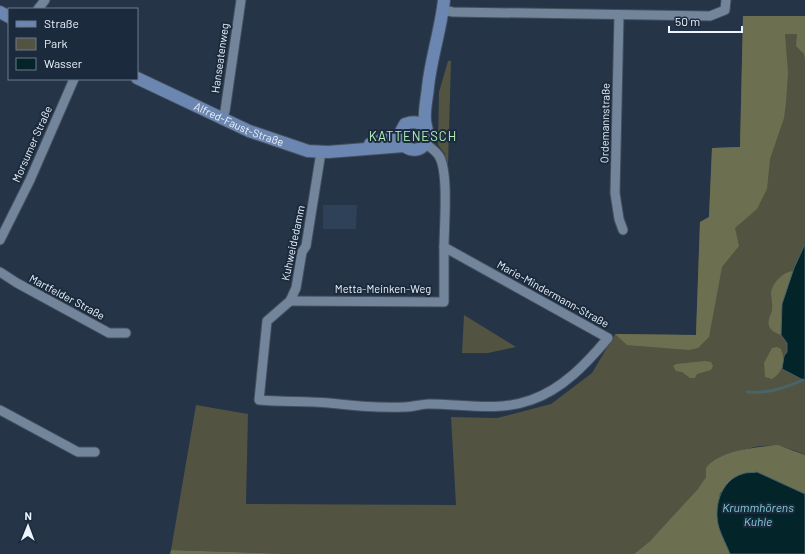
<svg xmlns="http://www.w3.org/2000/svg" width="805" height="554" viewBox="0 0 805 554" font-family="Barlow,sans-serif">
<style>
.built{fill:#2e4158}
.green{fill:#525340}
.forest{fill:#6d7050}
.water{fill:#032529;stroke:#496369}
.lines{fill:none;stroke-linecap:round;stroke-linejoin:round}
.stream{stroke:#496369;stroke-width:3}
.street-casing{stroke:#43505f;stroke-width:11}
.secondary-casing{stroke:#43505f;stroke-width:14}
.street{stroke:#73859b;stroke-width:9}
.secondary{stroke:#6b86b0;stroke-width:12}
.labels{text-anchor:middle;stroke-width:4;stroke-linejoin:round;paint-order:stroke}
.street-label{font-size:11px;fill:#ecf4fd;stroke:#1b2a3c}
.water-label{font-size:12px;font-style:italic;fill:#83d1dc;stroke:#1b2a3c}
.quarter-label{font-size:13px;letter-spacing:1px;fill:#b2f2ba;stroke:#1b2a3c}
</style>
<rect width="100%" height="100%" fill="#253447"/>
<path class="built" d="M 323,205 L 357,205 L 356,229 L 323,229 Z"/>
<g class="green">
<path d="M 743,16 L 805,16 L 805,244 L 794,268 L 782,304 L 781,335 L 787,343 L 787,352 L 782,369 L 805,381 L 805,455 C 767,436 740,449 706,468 L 706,477 L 699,489 L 650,541 L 634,554 L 290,554 L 171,550 L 196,405 L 248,414 L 246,504 L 456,505 L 451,417 L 497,418 L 551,404 L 592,373 L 615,334 L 696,335 L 700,222 L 709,217 L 712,148 L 740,147 Z"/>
<path d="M 448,61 L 451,61 L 448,166 L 445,166 L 445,154 L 438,145 L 439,92 Z"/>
<path d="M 464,315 L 516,347 L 488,353 L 462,353 Z"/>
</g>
<g class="forest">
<path d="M 743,16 L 805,16 L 805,61 L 804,54 L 796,46 L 797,34 L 785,34 L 788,73 L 786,103 L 784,118 L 770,159 L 767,189 L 757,209 L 735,228 L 739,246 L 722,267 L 709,337 L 698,348 L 689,350 L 627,345 L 615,334 L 696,335 L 700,222 L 709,217 L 712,148 L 740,147 Z"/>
<path d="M 793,271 L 782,304 L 781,335 C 776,333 771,331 769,326 C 767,320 771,316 772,310 C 773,304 771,298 771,292 C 773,282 783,272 793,271 Z"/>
<path d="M 777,347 L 781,349 C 786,362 783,372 772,379 L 765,377 L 764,363 L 772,348 Z"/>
<path d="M 705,361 L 711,362 L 713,366 L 711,370 L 697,374 L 695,378 L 690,378 L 682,372 L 676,371 L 673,366 L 676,364 Z"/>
<path d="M 778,445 L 805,455 L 805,494 L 757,472 L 720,493 C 716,522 719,528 730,554 L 634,554 L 650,541 L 698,489 L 706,477 L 706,468 C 719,450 757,447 778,445 Z"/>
<path d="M 171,550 L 290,554 L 170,554 Z"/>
</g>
<g class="water">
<path d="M 805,244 L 805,381 L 782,369 L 784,356 L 787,352 L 787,343 L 781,335 L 782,304 L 794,268 Z"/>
<path d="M 757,472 L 805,494 L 805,554 L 730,554 C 727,546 722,537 719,528 C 713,508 720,481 742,474 C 746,472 753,473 757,472 Z"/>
</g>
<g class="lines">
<path class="stream" d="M 747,392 C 767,394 785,388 803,380"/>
<g class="street-casing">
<g id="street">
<path d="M 38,9 L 45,0"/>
<path d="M 443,10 L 453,12 L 710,16 L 725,10 L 726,0"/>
<path d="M 619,15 L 615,193 L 619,219 L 623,230"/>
<path d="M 222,118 L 225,111 L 241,0"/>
<path d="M 321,152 L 306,246 L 302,252 L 296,288 L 290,301 L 267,321 L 259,400 C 282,402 306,401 329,403 C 354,406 379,408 405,407 C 413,407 421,404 429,404 C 463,404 498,412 531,400 C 563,389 587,363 608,338 L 444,247 C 444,227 449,172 439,156 C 436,151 430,148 426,143"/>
<path d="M 0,240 L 30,180 L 74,79"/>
<path d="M 0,272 L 17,283 L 109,333 L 126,333"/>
<path d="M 290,301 L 444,302 L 444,247"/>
<path d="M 0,410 L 78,452 L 95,452"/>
</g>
</g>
<g class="secondary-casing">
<g id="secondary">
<path d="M 0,12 L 9,17"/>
<path id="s1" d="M 137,78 L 249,131 L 308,151 L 328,152 L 404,146"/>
<path d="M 426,128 C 420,121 413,121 405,124 L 399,135 C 401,152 424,156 427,138 C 429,133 425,126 425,120 C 424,110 427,98 428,87 C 431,58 441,29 444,0"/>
<path d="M 370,144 L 399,135"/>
</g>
</g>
<use href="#street" class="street"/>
<use href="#secondary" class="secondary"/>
</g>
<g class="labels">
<g class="street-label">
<text transform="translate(220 58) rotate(-82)" y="4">Hanseatenweg</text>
<text transform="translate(605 123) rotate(-89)" y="4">Ordemannstraße</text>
<text dy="4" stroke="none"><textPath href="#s1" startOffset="112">Alfred-Faust-Straße</textPath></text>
<text transform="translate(32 144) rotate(-66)" y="4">Morsumer Straße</text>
<text transform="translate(293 243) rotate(-78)" y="4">Kuhweidedamm</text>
<text x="383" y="293">Metta-Meinken-Weg</text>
<text transform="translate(553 294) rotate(29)" y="4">Marie-Mindermann-Straße</text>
<text transform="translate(67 297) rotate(28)" y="4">Martfelder Straße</text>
</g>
<g class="water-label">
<text x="758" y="512">Krummhörens<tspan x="758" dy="14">Kuhle</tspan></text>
</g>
<g class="quarter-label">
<text x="413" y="141">KATTENESCH</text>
</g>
</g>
<rect x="8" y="8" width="130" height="72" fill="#1b2a3c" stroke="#6f7b89"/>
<rect x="16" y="21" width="20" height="6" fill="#6b86b0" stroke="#6f7b89"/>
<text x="44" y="28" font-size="12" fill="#ecf4fd">Straße</text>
<rect x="16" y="38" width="20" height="12" fill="#525340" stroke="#6f7b89"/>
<text x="44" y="48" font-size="12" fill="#ecf4fd">Park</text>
<rect x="16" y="58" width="20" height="12" fill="#032529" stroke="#6f7b89"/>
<text x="44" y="68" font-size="12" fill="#ecf4fd">Wasser</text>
<g transform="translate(28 526) rotate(1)" stroke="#1b2a3c" stroke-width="3" paint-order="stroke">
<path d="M0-3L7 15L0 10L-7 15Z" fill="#ecf4fd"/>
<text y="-6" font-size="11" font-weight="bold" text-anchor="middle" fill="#ecf4fd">N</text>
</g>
<path d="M669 26v6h73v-6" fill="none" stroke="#ecf4fd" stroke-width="2"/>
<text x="675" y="26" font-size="12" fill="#ecf4fd" stroke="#1b2a3c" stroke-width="3" paint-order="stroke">50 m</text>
</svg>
